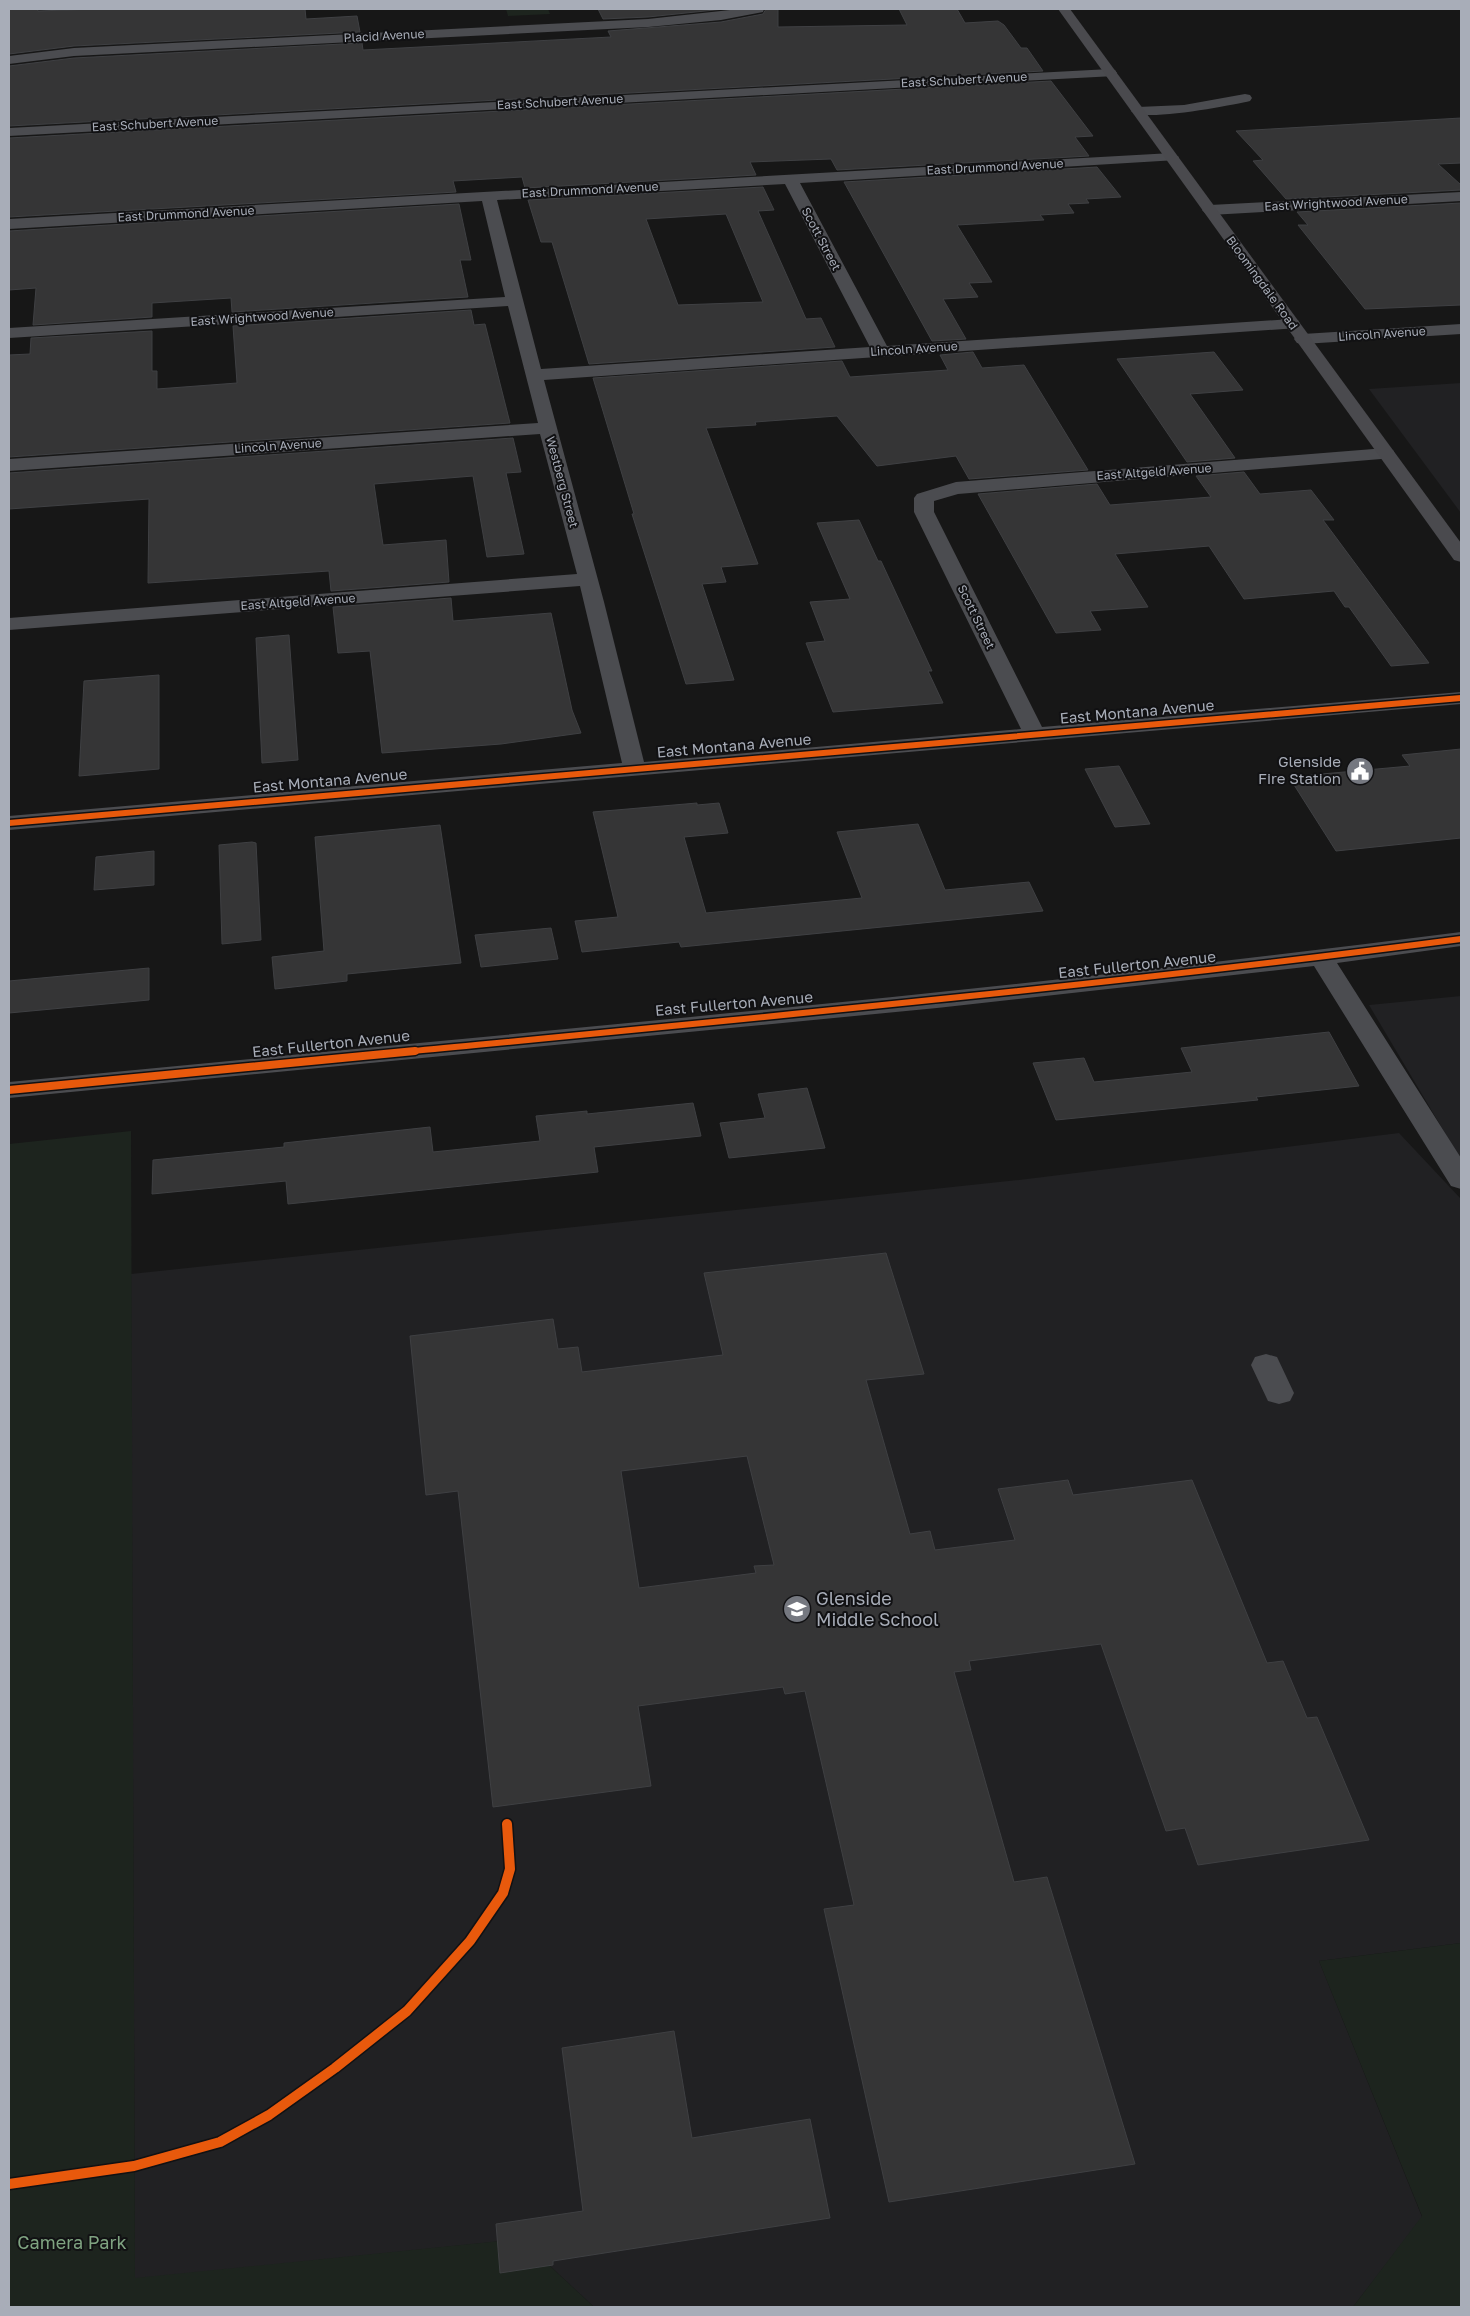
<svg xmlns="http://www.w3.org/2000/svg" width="1470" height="2316" viewBox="0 0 1470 2316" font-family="'Golos Text',sans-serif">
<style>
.built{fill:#212123}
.green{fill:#1d241e}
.building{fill:#353536;stroke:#3f4043;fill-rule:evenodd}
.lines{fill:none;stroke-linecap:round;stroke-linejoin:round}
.minor{fill:#4b4c50;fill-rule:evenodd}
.secondary{fill:#4a4a4e;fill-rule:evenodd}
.cycleway-far2-casing{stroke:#111113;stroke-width:9}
.cycleway-far1-casing{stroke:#111113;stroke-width:11}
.cycleway-casing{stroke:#111113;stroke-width:13}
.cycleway-far2{stroke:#e8590c;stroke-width:6}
.cycleway-far1{stroke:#e8590c;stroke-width:8}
.cycleway{stroke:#e8590c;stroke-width:10}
.labels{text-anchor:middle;stroke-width:4;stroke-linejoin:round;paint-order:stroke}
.far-street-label{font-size:12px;fill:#a8adb8;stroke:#111113}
.street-label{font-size:15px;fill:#a8adb8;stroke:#111113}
.poi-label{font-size:15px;fill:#a8adb8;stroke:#111113;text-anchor:end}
.near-poi-label{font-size:18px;fill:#a8adb8;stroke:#111113;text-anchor:start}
.near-park-label{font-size:18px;fill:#7fa381;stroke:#111113}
</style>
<rect width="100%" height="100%" fill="#171717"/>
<g class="built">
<path d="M 1461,383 L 1461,513 L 1369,389 Z"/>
<path d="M 1461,996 L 1461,1160 L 1369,1005 Z"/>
<path d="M 1399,1133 L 1461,1199 L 1461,1943 L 1319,1961 L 1422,2217 L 1353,2307 L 594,2307 L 521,2239 L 135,2279 L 131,1274 L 1019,1180 Z"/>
</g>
<g class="green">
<path d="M 506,9 L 548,9 L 550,14 L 508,16 Z"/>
<path d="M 131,1131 L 135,2278 L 521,2239 L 594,2307 L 9,2307 L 9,1144 Z"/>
<path d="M 1461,1943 L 1461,2307 L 1353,2307 L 1422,2216 L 1319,1961 Z"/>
</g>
<g class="building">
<path d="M 9,9 L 37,9 L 38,11 L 95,9 L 305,9 L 306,19 L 357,16 L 360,32 L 74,46 L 9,54 Z"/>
<path d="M 598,9 L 724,9 L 648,17 L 603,19 Z"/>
<path d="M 766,9 L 778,9 L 778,27 L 907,25 L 899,9 L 957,9 L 965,23 L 998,21 L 1004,25 L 1021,48 L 1027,48 L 1043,71 L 9,126 L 9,66 L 74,58 L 362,43 L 363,50 L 611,37 L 608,31 L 721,22 L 763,14 Z"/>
<path d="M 1051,81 L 1093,136 L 1075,137 L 1089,156 L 837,170 L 831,159 L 750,162 L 756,175 L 525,188 L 522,177 L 453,181 L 456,192 L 9,217 L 9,138 Z"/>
<path d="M 1461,118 L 1461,163 L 1438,164 L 1461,185 L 1461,190 L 1286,199 L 1253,161 L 1263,160 L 1236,131 Z"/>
<path d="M 1097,167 L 1121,197 L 1086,199 L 1089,203 L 1068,204 L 1074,213 L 1040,215 L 1044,220 L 957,225 L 992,282 L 969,283 L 978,297 L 943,299 L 966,339 L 932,341 L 844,182 Z"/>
<path d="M 763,187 L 774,210 L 758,211 L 787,276 L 806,319 L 821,318 L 835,347 L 589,364 L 552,242 L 541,242 L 528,200 ZM 726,214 L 763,302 L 678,305 L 646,219 Z"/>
<path d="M 1461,203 L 1461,305 L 1365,309 L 1298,225 L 1308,225 L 1297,212 Z"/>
<path d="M 459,204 L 471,260 L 460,260 L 468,297 L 232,312 L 231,298 L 152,303 L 152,317 L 33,325 L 36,288 L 9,290 L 9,231 Z"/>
<path d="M 471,310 L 474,325 L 485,324 L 510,423 L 9,457 L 9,355 L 30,354 L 31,338 L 152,331 L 152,371 L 157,371 L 157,389 L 237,383 L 233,326 Z"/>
<path d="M 973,352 L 982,368 L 1024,365 L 1088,470 L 969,479 L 956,456 L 877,466 L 837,416 L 755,422 L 756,425 L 706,428 L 758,564 L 721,567 L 726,582 L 702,584 L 734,680 L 686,684 L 632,514 L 634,514 L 593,378 L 842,361 L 850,377 L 948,370 L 940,355 Z"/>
<path d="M 1214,352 L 1243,390 L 1190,394 L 1235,458 L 1187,462 L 1117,359 Z"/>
<path d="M 513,438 L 521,472 L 506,473 L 524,554 L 487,557 L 473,476 L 374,484 L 383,545 L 446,540 L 449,582 L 331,591 L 329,571 L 148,583 L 149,499 L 9,509 L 9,473 Z"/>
<path d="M 1244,472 L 1260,494 L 1311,490 L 1334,520 L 1323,520 L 1429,663 L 1391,666 L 1349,607 L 1345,607 L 1334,591 L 1244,599 L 1209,546 L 1115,554 L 1148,607 L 1090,611 L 1101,630 L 1056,633 L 978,494 L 1097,484 L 1110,505 L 1211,497 L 1196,476 Z"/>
<path d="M 859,520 L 878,561 L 881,561 L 932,671 L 928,671 L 943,703 L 833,712 L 806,643 L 825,641 L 810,602 L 850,599 L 817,523 Z"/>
<path d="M 451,598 L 453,621 L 551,613 L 572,710 L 581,733 L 501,744 L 382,753 L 370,651 L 338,653 L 333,607 Z"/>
<path d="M 289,635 L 298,760 L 262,763 L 256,638 Z"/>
<path d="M 159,675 L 159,769 L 79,776 L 84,681 Z"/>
<path d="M 1461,749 L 1461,838 L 1336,851 L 1289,777 L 1410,766 L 1402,755 Z"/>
<path d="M 1119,766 L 1150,824 L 1115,827 L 1085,769 Z"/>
<path d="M 697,803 L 697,805 L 719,803 L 728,833 L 684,837 L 706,913 L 862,898 L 837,832 L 918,824 L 945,890 L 1029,882 L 1043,911 L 681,947 L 679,942 L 582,952 L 575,921 L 618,917 L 593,812 Z"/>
<path d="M 440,825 L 461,963 L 347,974 L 347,981 L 275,989 L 272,957 L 324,951 L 315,837 Z"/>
<path d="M 252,842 L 256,843 L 261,940 L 222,944 L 219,845 Z"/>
<path d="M 154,851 L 154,885 L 94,890 L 96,857 Z"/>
<path d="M 551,928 L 558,959 L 481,967 L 475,935 Z"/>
<path d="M 149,968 L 149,1000 L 9,1013 L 9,981 Z"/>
<path d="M 1329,1032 L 1359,1086 L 1256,1097 L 1258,1100 L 1056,1120 L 1033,1063 L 1084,1058 L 1094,1082 L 1192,1072 L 1181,1048 Z"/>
<path d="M 807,1088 L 825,1148 L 729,1158 L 720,1123 L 765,1118 L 758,1094 Z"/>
<path d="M 693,1103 L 701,1136 L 594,1147 L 598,1172 L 288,1204 L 286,1181 L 152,1194 L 153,1160 L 284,1147 L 284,1143 L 430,1127 L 433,1152 L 540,1141 L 536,1116 L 587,1111 L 587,1114 Z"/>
<path d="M 886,1253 L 924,1374 L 866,1380 L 910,1534 L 930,1531 L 935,1550 L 1015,1540 L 998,1489 L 1068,1480 L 1073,1495 L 1192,1480 L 1267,1663 L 1283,1661 L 1307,1718 L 1317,1717 L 1369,1840 L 1198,1865 L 1185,1828 L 1166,1831 L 1101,1644 L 969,1661 L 971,1670 L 954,1672 L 1014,1882 L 1047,1877 L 1135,2164 L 889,2202 L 824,1909 L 854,1905 L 805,1691 L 785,1694 L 783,1687 L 638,1706 L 651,1786 L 493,1807 L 458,1491 L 426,1495 L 410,1336 L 553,1319 L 558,1349 L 578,1347 L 582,1372 L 723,1355 L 704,1273 ZM 747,1456 L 774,1565 L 754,1566 L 756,1573 L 639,1588 L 621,1471 Z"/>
<path d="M 674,2031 L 692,2138 L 810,2119 L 830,2218 L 553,2261 L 553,2265 L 500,2273 L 496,2224 L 583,2211 L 562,2048 Z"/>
</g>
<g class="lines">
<g class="minor">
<path d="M 739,9 L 764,9 L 763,12 L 721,20 L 648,27 L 74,56 L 9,64 L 9,56 L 74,48 L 648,19 Z"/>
<path d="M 1110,69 L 1115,70 L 1117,73 L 1115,76 L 9,136 L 9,128 Z"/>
<path d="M 1245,94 L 1250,95 L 1252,98 L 1250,101 C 1233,105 1140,123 1131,111 L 1138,107 L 1184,105 Z"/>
<path d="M 1172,153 L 1179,157 L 1177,160 L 800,183 L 887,346 L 1292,319 L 1298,320 L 1300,324 L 1298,328 L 544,380 L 604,602 L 644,762 L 1021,729 L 914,512 L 914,498 L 917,494 L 956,482 L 1386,448 L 1393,450 L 1395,454 L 1393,458 L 958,494 L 934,501 L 934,512 L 1042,727 L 1461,692 L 1461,704 L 9,830 L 9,816 L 622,763 L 580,586 L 9,630 L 9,618 L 577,574 L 540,434 L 9,471 L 9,459 L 538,423 L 508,306 L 9,338 L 9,328 L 505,297 L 482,201 L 9,229 L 9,219 ZM 785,184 L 870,347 L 541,369 L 497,200 Z"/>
<path d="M 1461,192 L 1461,201 L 1210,215 L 1205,213 L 1202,210 L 1205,207 L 1210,205 Z"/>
<path d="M 1461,324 L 1461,334 L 1303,344 L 1297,343 L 1294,339 L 1297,335 L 1303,334 Z"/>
<path d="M 1461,932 L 1461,946 L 1337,963 L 1461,1158 L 1461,1189 L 1451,1186 L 1314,966 L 937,1008 L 9,1098 L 9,1082 C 493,1035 979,994 1461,932 Z"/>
<path d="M 1266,1354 L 1277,1357 L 1294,1393 L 1290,1401 L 1279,1404 L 1268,1401 L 1251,1365 L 1255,1357 Z"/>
</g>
<path class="secondary" d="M 1058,9 L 1070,9 L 1461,543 L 1461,562 L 1454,560 Z"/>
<g class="cycleway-far2-casing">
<g id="cycleway-far2">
<path d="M 9,823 L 1461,698"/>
<path d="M 403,1052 C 756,1018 1109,985 1461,939"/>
</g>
</g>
<g class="cycleway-far1-casing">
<path id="cycleway-far1" d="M 9,1090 L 415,1051"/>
</g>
<g class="cycleway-casing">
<path id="cycleway" d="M 9,2184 L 134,2166 L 220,2142 L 269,2115 L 335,2068 L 407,2011 L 470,1941 L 503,1893 L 510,1869 L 507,1824"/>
</g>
<use href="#cycleway-far2" class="cycleway-far2"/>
<use href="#cycleway-far1" class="cycleway-far1"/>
<use href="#cycleway" class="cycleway"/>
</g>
<defs>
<g id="civic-disc" transform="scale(1.4375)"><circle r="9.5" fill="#757880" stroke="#111113"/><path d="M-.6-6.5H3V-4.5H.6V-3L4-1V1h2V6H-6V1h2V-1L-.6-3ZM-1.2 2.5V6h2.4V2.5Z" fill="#fff"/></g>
<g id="school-disc" transform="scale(1.4375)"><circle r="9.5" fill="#757880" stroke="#111113"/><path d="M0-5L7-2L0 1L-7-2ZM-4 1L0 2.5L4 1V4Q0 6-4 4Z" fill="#fff"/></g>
</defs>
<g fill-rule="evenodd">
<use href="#civic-disc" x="1360" y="771"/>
<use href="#school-disc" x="797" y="1609"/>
</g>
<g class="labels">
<g class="far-street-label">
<text transform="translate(384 36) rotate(-3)" y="4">Placid Avenue</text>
<text transform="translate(964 80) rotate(-3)" y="4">East Schubert Avenue</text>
<text transform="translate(560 102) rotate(-3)" y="4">East Schubert Avenue</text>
<text transform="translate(155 124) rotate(-3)" y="4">East Schubert Avenue</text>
<text transform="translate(995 167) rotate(-3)" y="4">East Drummond Avenue</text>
<text transform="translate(590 190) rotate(-3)" y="4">East Drummond Avenue</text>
<text transform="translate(1336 203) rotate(-3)" y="4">East Wrightwood Avenue</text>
<text transform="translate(186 214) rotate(-3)" y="4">East Drummond Avenue</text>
<text transform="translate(821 239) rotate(62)" y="4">Scott Street</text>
<text transform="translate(1262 283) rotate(54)" y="4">Bloomingdale Road</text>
<text transform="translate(262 317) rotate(-4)" y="4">East Wrightwood Avenue</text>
<text transform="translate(1382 334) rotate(-4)" y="4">Lincoln Avenue</text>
<text transform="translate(914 349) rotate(-4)" y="4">Lincoln Avenue</text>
<text transform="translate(278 446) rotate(-4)" y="4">Lincoln Avenue</text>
<text transform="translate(1154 472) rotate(-4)" y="4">East Altgeld Avenue</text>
<text transform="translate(562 482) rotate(75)" y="4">Westberg Street</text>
<text transform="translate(298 602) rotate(-4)" y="4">East Altgeld Avenue</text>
<text transform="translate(976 617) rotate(64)" y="4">Scott Street</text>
</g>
<g class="street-label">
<text transform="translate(1137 712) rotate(-5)" y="5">East Montana Avenue</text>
<text transform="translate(734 746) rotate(-5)" y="5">East Montana Avenue</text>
<text transform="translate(330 781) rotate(-5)" y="5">East Montana Avenue</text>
<text transform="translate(1137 965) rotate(-6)" y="5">East Fullerton Avenue</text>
<text transform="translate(734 1004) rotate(-5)" y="5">East Fullerton Avenue</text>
<text transform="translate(331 1044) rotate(-6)" y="5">East Fullerton Avenue</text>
</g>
<g class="poi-label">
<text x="1341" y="767">Glenside<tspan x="1341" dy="17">Fire Station</tspan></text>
</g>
<g class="near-poi-label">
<text x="816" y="1605">Glenside<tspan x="816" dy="21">Middle School</tspan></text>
</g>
<g class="near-park-label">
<text x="72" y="2249">Camera Park</text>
</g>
</g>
<rect width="1470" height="2316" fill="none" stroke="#a8adb8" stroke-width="20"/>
</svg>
